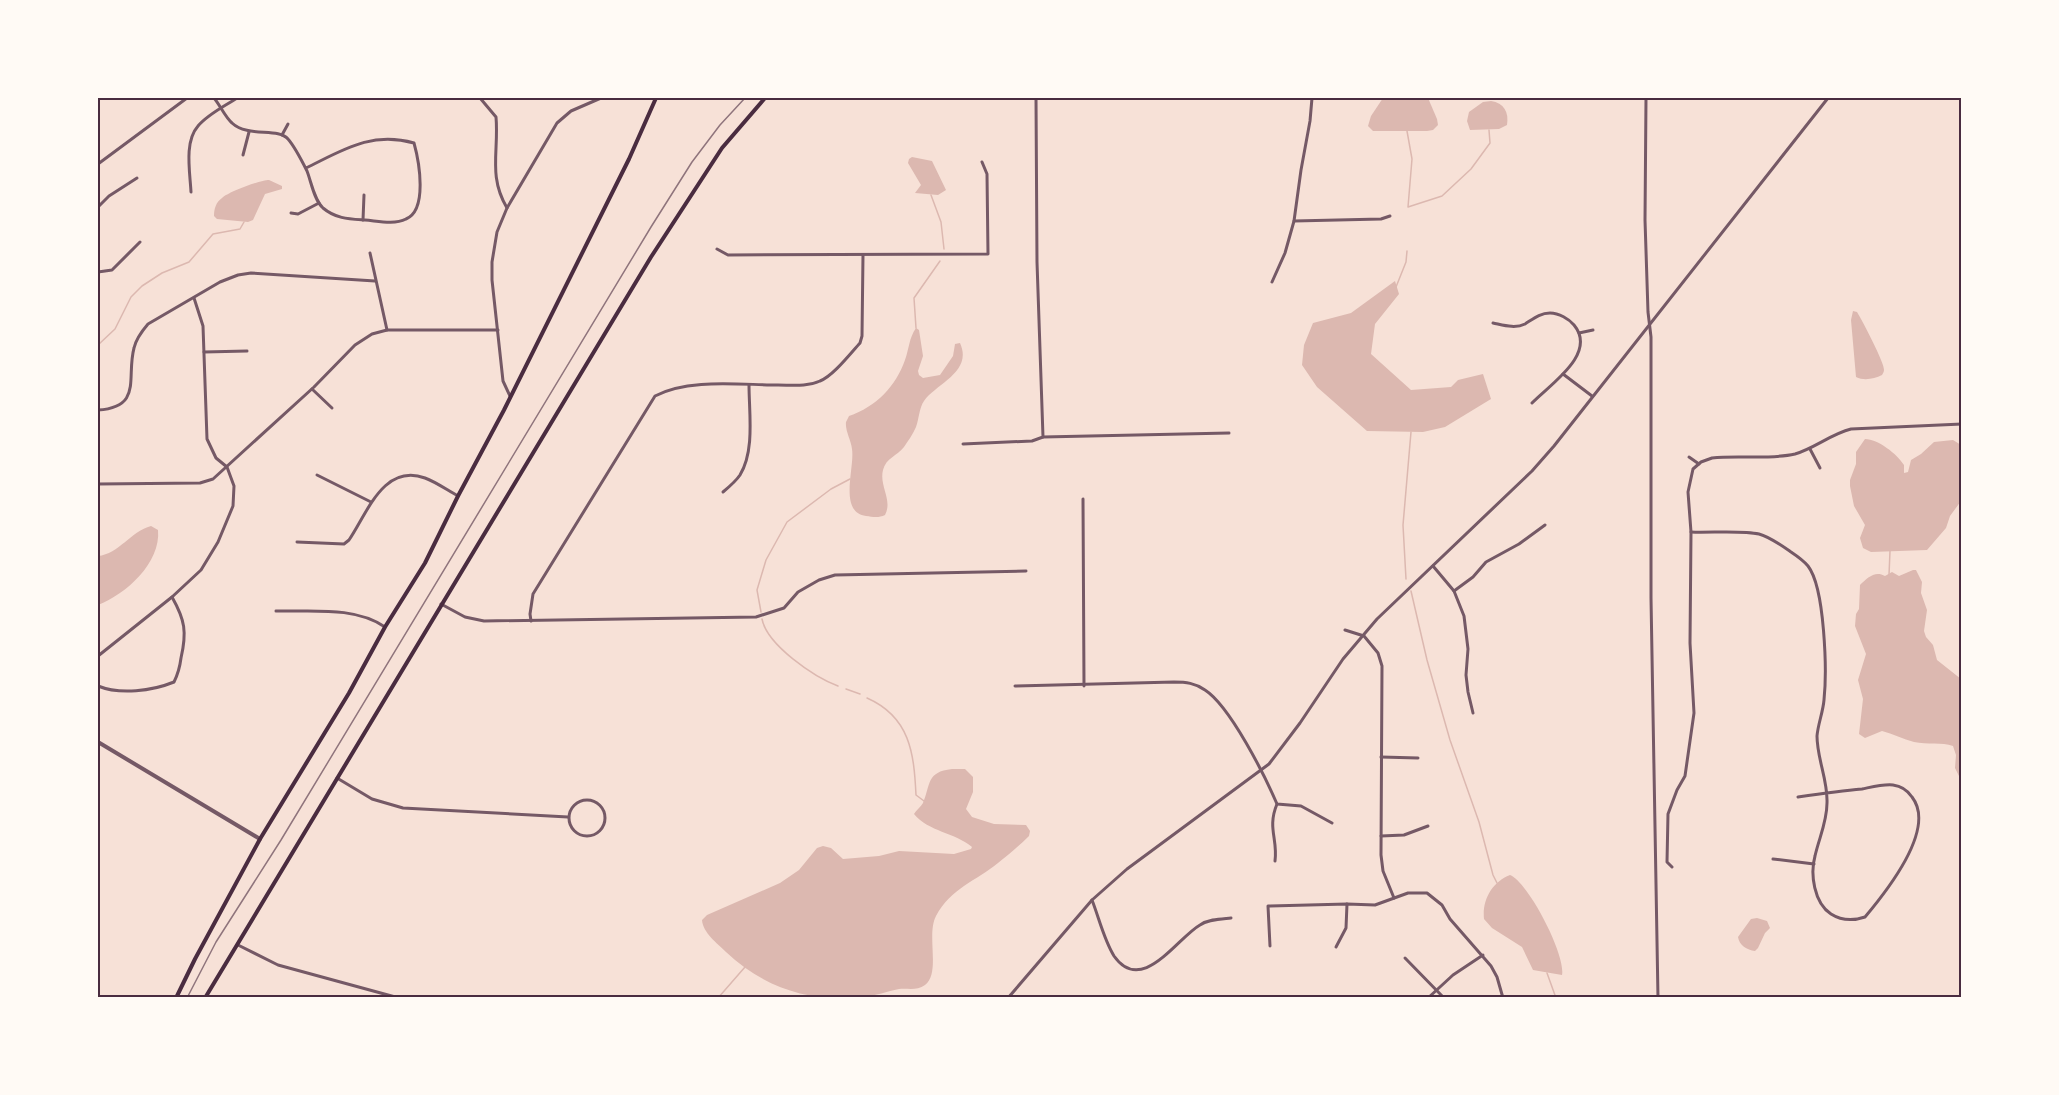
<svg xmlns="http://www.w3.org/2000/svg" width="2059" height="1095" viewBox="0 0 2059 1095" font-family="Jost,sans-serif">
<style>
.water{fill:#dcb8b0}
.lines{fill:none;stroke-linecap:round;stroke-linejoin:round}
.stream{stroke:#dcb8b0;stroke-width:1.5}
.minor{stroke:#755966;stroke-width:3}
.tertiary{stroke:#755966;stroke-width:4}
.secondary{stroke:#4a2c40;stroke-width:4}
.rail{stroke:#8f747c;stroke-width:1.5}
.neatline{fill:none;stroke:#4a2c40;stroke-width:2}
</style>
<rect width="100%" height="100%" fill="#f7e1d7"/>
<g class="water">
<path d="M 1383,98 L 1428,98 L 1437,119 L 1438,125 L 1433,130 L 1427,131 L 1373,131 L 1368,126 L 1371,116 Z"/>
<path d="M 1491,101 C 1504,103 1509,112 1507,125 L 1499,129 L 1470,130 L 1467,121 L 1469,112 L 1483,102 Z"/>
<path d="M 912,157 L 932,161 L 946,190 L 938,195 L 915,193 L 921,185 L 908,163 L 909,159 Z"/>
<path d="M 269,180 L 282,186 L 282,189 L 265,194 L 253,220 L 248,222 L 217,219 L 214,216 C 214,209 216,202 222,198 C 228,192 260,180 269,180 Z"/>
<path d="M 1395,281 L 1399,294 L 1375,324 L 1371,354 L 1411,390 L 1451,387 L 1458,380 L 1483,374 L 1491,399 L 1445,427 L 1423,432 L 1367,431 L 1317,387 L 1302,365 L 1304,345 L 1313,323 L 1351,313 Z"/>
<path d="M 1853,311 L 1857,312 C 1862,320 1885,364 1884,370 C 1884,372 1883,373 1882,375 C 1874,379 1864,381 1856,377 L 1851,320 Z"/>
<path d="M 916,328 L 919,330 L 923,356 L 918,371 L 919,375 L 923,378 L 940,375 L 953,356 L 955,344 L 960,343 C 973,372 937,383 924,401 C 919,408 919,419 916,427 C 913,434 908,441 904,447 C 897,456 886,458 883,470 C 879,486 893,500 885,515 C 879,518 873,517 866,516 C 838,512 855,468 852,449 C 851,440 845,431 846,422 L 849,416 C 876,407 896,386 905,360 C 909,349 909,338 916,328 Z"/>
<path d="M 1865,439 C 1878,439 1897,454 1904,465 L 1904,473 L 1908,472 L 1911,460 L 1921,454 L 1934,442 L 1953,440 L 1961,445 L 1961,501 L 1950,516 L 1946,528 L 1927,550 L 1871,552 L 1863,548 L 1860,538 L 1865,525 L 1854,506 L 1850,486 L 1850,480 L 1856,464 L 1856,452 Z"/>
<path d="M 151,526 L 158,530 C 161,563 126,594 98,605 L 98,556 C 119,554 131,531 151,526 Z"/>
<path d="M 1913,570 L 1916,570 L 1922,582 L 1921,593 L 1927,610 L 1924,631 L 1926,637 L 1933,645 L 1937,660 L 1961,679 L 1961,780 L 1955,768 L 1956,755 L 1953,746 C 1942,742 1927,745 1914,742 C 1903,739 1893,734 1882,731 L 1865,738 L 1859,734 L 1863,699 L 1858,680 L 1866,654 L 1855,626 L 1856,614 L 1859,609 L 1860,585 C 1867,578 1875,570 1885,576 L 1892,572 L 1899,576 Z"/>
<path d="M 952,769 L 965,769 L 973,777 L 973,792 L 966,809 L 972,817 L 994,824 L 1026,825 L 1030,831 L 1029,836 C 1019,846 1008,855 998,863 C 976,881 951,888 936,916 C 926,935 941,973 925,985 C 917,991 908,988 899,989 C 887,991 876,996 863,997 C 811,1003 764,988 726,952 C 717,943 703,933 702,920 L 707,915 L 780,883 L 799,870 L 817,848 L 823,846 L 831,848 L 843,859 L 879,856 L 899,851 L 954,854 L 971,849 L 972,847 C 954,832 929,832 914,814 C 916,810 921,807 923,803 C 931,784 926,772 952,769 Z"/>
<path d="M 1510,875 C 1528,882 1566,955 1562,975 L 1533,970 L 1522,947 L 1492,928 L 1484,919 C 1482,900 1492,882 1510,875 Z"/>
<path d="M 1757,918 L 1767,921 L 1770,928 L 1765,933 L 1758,948 L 1755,951 C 1747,950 1739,945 1738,937 L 1751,919 Z"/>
</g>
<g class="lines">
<g class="stream">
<path d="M 1407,131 L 1412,159 L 1408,207 L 1442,196 L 1471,169 L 1490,143 L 1489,130"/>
<path d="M 931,195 L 941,222 L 944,249"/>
<path d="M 1396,287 L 1406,262 L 1407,251"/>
<path d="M 916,328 L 914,298 L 940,261"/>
<path d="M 98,345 L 115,329 L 131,297 L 142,286 L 162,273 L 189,262 L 213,234 L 240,229 L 244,222"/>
<path d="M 1889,575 L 1890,551"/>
<path d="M 1406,579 L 1403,525 L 1411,432"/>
<path d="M 1411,591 L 1427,660 L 1450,740 L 1479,822 L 1493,875 L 1497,883"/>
<path d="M 761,612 L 757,590 L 766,560 L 787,522 L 831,489 L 850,479"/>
<path d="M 762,619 C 767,645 814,677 838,686"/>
<path d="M 846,689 L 860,694"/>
<path d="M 867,698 C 910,717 914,753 916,795 L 924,801"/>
<path d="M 1547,973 L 1556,998"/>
<path d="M 718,998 L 745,967"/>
</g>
<g class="minor">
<path d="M 214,98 C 220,105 225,117 232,123 C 248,138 278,127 288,139 C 295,147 302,161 307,171 C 311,181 314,200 323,208 C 336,219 350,219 365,220 C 378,221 394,225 406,219 C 428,210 419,161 414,143 C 371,131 343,150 306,168"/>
<path d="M 480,98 L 496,117 C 499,151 488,176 507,208"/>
<path d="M 1646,98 L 1645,220 L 1648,312 L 1651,337 L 1651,598 L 1658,998"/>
<path d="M 1962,115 L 1962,264"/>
<path d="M 282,135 L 288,124"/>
<path d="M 243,155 L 249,132"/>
<path d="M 98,164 L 187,98"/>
<path d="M 191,192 C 190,172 184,142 198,126 C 208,114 225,106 237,98"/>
<path d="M 98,207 L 109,196 L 137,178"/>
<path d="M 291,213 L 298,214 L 319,203"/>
<path d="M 363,220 L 364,195"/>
<path d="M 1294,221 L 1381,219 L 1390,216"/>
<path d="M 717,249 L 728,255 L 988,254 L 987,174 L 982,162"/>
<path d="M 370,253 L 387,330"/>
<path d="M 98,272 L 112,270 L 140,242"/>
<path d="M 1272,282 L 1285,253 L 1294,221 L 1301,170 L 1310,121 L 1312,98"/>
<path d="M 1493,323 C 1503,325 1515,329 1525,324 C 1533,319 1540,313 1550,313 C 1559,313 1569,319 1574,325 C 1598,354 1549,385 1532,403"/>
<path d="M 1579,333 L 1593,330"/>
<path d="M 204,352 L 247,351"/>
<path d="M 1563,374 L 1592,396"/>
<path d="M 312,389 L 332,408"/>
<path d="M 510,396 L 503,381 L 492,280 L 492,262 L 497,232 L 507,208 L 557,123 L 571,111 L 601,98"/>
<path d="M 98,410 C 143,407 126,378 134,348 C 136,339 142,331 148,324 L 220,282 L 238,275 L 251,273 L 375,281"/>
<path d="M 1043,437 L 1229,433"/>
<path d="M 963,444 L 1032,441 L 1043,437 L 1037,262 L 1036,98"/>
<path d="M 1810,449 L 1820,468"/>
<path d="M 1689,457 L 1699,464"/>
<path d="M 317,475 L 371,502"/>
<path d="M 98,484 L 200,483 L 213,479 L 314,387 L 355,345 L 372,334 L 387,330 L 498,330"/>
<path d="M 723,492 C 729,487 736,481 740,475 C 755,450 749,413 749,385"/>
<path d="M 1083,499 L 1084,686"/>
<path d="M 1691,532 C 1709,533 1742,530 1759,534 C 1770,537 1781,545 1791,552 C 1797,556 1803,560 1808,566 C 1825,588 1827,671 1824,700 C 1823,712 1818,724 1817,736 C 1817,759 1828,780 1827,803 C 1827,822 1819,838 1815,856 C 1810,874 1814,903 1831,914 C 1842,921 1853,921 1865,917 C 1886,892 1937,829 1912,797 C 1908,791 1901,786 1893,785 C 1883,784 1872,787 1862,789 C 1840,791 1819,794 1798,797"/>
<path d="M 297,542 L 344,544 L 349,540 C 367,514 383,463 425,478 C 436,482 447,490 458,496"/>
<path d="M 1433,566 L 1454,591 L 1464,616 L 1468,649 L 1466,675 L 1468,692 L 1473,713"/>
<path d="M 1454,591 L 1473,577 L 1486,562 L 1519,544 L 1545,525"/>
<path d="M 441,604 L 465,617 L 484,621 L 756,617 L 784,608 L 798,592 L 819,580 L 835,575 L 1026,571"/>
<path d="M 276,611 C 311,612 355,606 385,627"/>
<path d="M 531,621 L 530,614 L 533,594 L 655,396 C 688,378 741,385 778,385 C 792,385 807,387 820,381 C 833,376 850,354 860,343 L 862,336 L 863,255"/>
<path d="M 1345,630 L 1364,636 L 1378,653 L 1382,666 L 1381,855 L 1383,871 L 1394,898"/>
<path d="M 98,656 L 172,597 L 201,570 L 218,542 L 233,506 L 234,486 L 227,467 L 216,458 L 207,439 L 203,326 L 194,298"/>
<path d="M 98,686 C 120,695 152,691 174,682 C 178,674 180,666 181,658 C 187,632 185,620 172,597"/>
<path d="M 1015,686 L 1174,682 C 1186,682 1195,683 1205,690 C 1230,706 1265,776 1277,804 L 1301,806 L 1332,823"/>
<path d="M 1381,757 L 1418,758"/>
<path d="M 337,778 L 372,799 L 403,808 L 568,817"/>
<circle cx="587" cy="818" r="18"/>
<path d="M 1381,836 L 1404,835 L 1428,826"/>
<path d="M 1773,859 L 1814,864"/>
<path d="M 1275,861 C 1278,839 1267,828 1277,804"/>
<path d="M 1672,867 L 1667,862 L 1668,814 L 1677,790 L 1685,776 L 1694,713 L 1690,643 L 1691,532 L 1688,492 L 1693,469 L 1701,462 L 1712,458 C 1739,455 1769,460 1795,454 C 1815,448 1831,434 1851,429 L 1962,424"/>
<path d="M 1092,900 C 1099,918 1104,940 1114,956 C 1142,996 1177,938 1200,925 C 1209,919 1221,919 1231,918"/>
<path d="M 238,945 L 278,965 L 399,998"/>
<path d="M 1270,946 L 1268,906 L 1347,904 L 1375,905 L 1408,893 L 1427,893 L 1442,905 L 1450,919 L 1491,966 L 1497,977 L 1503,998"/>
<path d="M 1336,947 L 1346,928 L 1347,904"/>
<path d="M 1405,958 L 1444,998"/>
<path d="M 1008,998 L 1092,900 L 1127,869 L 1269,764 L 1300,723 L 1343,659 L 1377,619 L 1532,471 L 1554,446 L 1828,98"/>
<path d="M 1428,998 L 1453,975 L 1483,955"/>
</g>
<path class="tertiary" d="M 98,742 L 260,839"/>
<g class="secondary">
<path d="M 176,998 L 195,959 L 260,839 L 349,693 L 385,627 L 425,563 L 458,496 L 504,410 L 629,159 L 656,98"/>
<path d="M 205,998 L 651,257 L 722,148 L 765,98"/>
</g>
<path class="rail" d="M 187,998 L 216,942 L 281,840 L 651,227 L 692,162 L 720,125 L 745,98"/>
</g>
<rect width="2059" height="1095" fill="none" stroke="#fffaf5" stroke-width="198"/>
<rect x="99" y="99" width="1861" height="897" class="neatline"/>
</svg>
